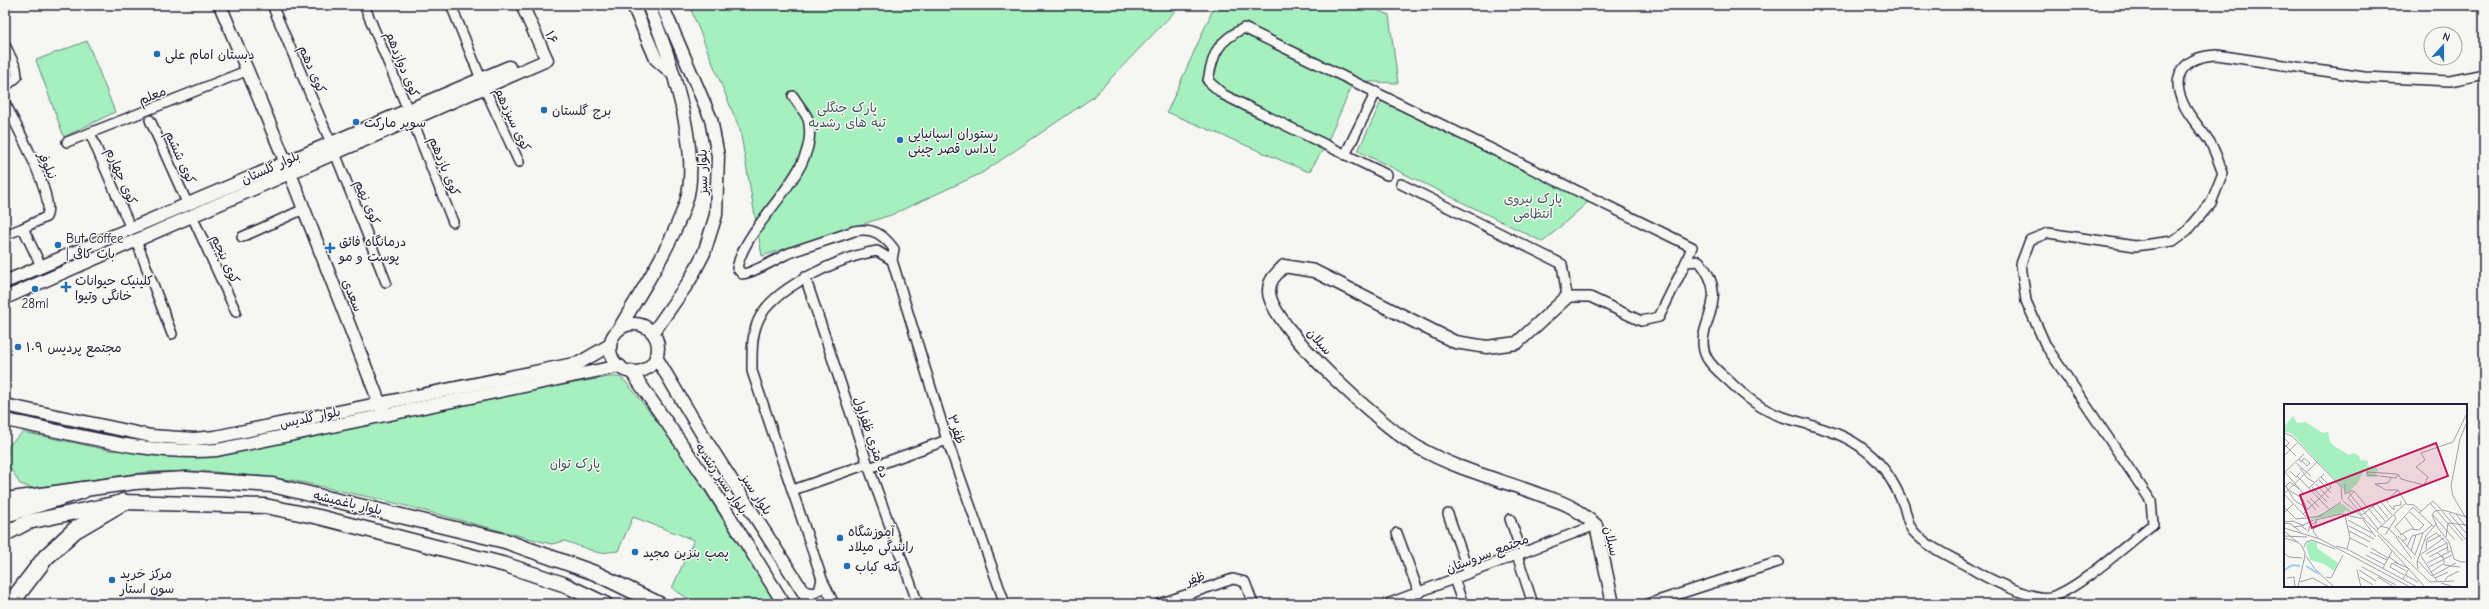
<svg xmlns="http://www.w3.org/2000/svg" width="2489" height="609" viewBox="0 0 2489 609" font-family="'Comic Neue','Playpen Sans Arabic',sans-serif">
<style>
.green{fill:#a6f0bf;stroke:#64897d}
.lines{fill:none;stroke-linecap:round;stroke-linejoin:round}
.street-casing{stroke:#22223b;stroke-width:12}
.secondary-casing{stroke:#22223b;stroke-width:15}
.primary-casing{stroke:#22223b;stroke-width:17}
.highway-casing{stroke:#22223b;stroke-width:19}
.street{stroke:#f6f6f2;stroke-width:9}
.secondary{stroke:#f6f6f2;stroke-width:12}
.primary{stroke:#f6f6f2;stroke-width:14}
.highway{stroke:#f6f6f2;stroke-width:16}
.poi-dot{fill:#1f6fb2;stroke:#f6f6f2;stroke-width:1.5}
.labels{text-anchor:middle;stroke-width:3;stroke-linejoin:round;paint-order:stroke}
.street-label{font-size:13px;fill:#22223b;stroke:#f6f6f2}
.poi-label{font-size:13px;fill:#22223b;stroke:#f6f6f2;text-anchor:start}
.park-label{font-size:13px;fill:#43565c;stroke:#f6f6f2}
.inset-river{fill:none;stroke:#9dccf8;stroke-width:2}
.inset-road{fill:none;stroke:#a1a1a9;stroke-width:1}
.view{fill:#c2185b;fill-opacity:0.15;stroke:#c2185b;stroke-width:2}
.inset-edge{fill:none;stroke:#22223b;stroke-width:2}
</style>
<rect width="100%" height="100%" fill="#f6f6f2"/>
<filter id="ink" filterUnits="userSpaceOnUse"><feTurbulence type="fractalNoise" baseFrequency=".025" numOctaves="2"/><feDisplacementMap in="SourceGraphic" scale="8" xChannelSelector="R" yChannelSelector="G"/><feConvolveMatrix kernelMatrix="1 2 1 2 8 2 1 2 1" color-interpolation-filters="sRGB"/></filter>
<g filter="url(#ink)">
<g class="green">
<path d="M 689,5 L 1181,5 L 1092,98 L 982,173 L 891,215 L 762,256 L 740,130 Z"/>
<path d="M 1215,5 L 1367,5 L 1389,15 L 1398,83 L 1354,81 L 1326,145 L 1309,172 L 1167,112 Z"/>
<path d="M 87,41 L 115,112 L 64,137 L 36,60 Z"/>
<path d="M 1382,100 L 1589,201 L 1543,242 L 1358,151 Z"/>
<path d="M 609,377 L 620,377 L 627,383 L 674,443 L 777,604 L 696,604 L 672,588 L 694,540 L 633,517 L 618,551 L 599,553 L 565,541 L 551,544 L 391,502 L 292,480 L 206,471 L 147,472 L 32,488 L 20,484 L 7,463 L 9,445 L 23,432 L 108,450 L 212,454 L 330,433 L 517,393 Z"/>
</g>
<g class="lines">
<g class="street-casing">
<g id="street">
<path d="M 272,5 L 331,143"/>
<path d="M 364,5 L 408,110"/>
<path d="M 451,5 L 481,79"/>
<path d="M 5,45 L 16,68 L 17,77 L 5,87"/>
<path d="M 484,87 L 519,162"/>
<path d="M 793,96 C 797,103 805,112 808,119 C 822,172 747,219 737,268 L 742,274 C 752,274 778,258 789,253 C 811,245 832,239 854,231 C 872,227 883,234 894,249 L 892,260 L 947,440 L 1005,604"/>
<path d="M 5,103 C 15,123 57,200 46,217 L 23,228"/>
<path d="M 412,119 L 453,222"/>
<path d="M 150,120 L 188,205"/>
<path d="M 90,133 L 131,229"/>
<path d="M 67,142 L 246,71"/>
<path d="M 335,153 L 386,282"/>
<path d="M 1345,155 L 1376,92"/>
<path d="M 1387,175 L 1224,95 L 1208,81 C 1213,52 1218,41 1244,28 L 1692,247 L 1686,262"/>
<path d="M 1401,184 L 1562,264 L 1567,297 L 1590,297 L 1641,321 L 1659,317 L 1686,262 L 1699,261 C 1735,303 1690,327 1707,358 C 1711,366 1721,374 1728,380 C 1742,394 1760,409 1780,416 C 1810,426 1841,430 1866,451 C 1883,464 1896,486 1904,506 C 1906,513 1908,525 1913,531 C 1927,547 1951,557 1969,567 C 1984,577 2032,601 2050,597 C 2075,592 2130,542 2153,524 L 2151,501 L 2046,346 L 2026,301 L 2021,264 L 2030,240 L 2048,233 L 2135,246 L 2173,241 L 2188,230 L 2211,203 L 2223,173 C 2219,164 2216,153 2211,144 C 2203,130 2189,118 2183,103 C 2169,73 2187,56 2217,55 L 2364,77 L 2450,81 L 2484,74"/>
<path d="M 192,216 L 236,312"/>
<path d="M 5,235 L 23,228 L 41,266"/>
<path d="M 242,237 L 304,209"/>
<path d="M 136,240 L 172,334"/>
<path d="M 805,277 L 869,468 L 918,604"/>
<path d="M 869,468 L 947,440"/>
<path d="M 793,490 L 867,464"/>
<path d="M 1448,514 L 1469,573"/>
<path d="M 1510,519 L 1522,553"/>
<path d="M 1397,533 L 1419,593"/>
<path d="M 1517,555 L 1533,604"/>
<path d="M 1454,579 L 1463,604"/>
<path d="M 803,591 L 814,593 L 819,591 L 822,579"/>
<path d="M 834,604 L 822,579 L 752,371 C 752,351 751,332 761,315 C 779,285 844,256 877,251 L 892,260"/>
<path d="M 1159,604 L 1233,579 L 1245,582 L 1253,604"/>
<path d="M 1387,604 L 1596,525"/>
<path d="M 1648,604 L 1778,562"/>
</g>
</g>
<g class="secondary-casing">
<g id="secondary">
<path d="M 220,5 L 286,163 L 383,412"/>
<path d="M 633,5 L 656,59 L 673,74"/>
<path d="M 5,282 L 509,67"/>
<path d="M 1567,297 L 1517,343 L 1487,347 L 1455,342 L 1314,271 L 1284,266 C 1277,274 1269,279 1269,291 C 1269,326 1387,431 1419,448 C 1456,469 1498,479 1538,494 C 1548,498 1561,501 1571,507 C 1580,512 1588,519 1596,525 L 1613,604"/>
<path d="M 5,298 L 547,60 L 522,5"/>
<circle cx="634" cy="348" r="24"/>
<path d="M 619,329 C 643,288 671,247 686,202 C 702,153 669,51 648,5"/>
<path d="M 653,333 L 690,280 L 704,253 L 716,215 L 718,156 L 711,119 L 662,5"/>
<path d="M 656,357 L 702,434 L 811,604"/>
<path d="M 631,371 L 710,485 L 784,604"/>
<path d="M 5,405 L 151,436 L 194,439 L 215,437 L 579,363 L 610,345"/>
<path d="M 5,420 C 74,433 146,456 217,450 L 620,366"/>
</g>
</g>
<g class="primary-casing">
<g id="primary">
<path d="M 5,500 L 135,482 L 186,479 L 272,485 L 505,541 L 595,573 L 659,604"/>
<path d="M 5,534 L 28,522 L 123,502 L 265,506 L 319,517 L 506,565 L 563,584 L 605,604"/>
</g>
</g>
<g class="highway-casing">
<g id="highway">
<path d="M 5,514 L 83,490"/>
<path d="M 10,604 L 46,557 L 75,530 L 123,502"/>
</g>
</g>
<use href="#street" class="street"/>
<use href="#secondary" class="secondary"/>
<use href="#primary" class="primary"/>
<use href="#highway" class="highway"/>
</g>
</g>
<g class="poi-dot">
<circle cx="157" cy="54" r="4"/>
<circle cx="544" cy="110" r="4"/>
<circle cx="356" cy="122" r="4"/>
<circle cx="900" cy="140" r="4"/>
<circle cx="58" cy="245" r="4"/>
<path d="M328 242h4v4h4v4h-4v4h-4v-4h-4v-4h4z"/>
<path d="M64 281h4v4h4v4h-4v4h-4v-4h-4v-4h4z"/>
<circle cx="35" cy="289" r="4"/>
<circle cx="18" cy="347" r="4"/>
<circle cx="840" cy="538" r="4"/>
<circle cx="635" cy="552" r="4"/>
<circle cx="847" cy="566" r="4"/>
<circle cx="112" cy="580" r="4"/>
</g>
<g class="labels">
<g class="street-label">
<text transform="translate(552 37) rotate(66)" y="5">۱۶</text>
<text transform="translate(403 64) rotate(68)" y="5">کوی دوازدهم</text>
<text transform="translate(313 69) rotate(67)" y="5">کوی دهم</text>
<text transform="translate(152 95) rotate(-22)" y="5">معلم</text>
<text transform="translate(513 119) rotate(65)" y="5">کوی سیزدهم</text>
<text transform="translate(181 157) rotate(66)" y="5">کوی ششم</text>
<text transform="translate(48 165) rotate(66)" y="5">نیلوفر</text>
<text transform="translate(445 166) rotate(68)" y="5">کوی یازدهم</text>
<text transform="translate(270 167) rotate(-24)" y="5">بلوار گلستان</text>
<text transform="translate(702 172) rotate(-91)" y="5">بلوار سبز</text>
<text transform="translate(122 176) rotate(67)" y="5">کوی چهارم</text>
<text transform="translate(368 202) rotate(68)" y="5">کوی نهم</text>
<text transform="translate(226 259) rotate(66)" y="5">کوی پنجم</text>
<text transform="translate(353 295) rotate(68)" y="5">سعدی</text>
<text transform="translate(1320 341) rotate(48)" y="5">سبلان</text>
<text transform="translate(310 417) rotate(-12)" y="5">بلوار گلدیس</text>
<text transform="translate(957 429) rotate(72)" y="5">ظفر۳</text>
<text transform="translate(872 437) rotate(71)" y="5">ده متری ظفراول</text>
<text transform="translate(722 478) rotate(56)" y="5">بلوار سبز رشدیه</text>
<text transform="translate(757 494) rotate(57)" y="5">بلوار سبز</text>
<text transform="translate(348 502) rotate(13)" y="5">بلوار باغمیشه</text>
<text transform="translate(1612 541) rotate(77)" y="5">سبلان</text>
<text transform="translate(1487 553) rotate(-21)" y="5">مجتمع سروستان</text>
<text transform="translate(1195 578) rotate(-19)" y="5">ظفر</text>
</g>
<g class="poi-label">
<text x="165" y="59">دبستان امام علی</text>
<text x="552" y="115">برج گلستان</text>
<text x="364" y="127">سوپر مارکت</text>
<text x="908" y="138">رستوران اسپانیایی<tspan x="908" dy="15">باداس قصر چینی</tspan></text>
<text x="66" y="243">But Coffee<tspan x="66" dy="15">| بات کافی</tspan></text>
<text x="339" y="246">درمانگاه فائق<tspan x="339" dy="15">پوست و مو</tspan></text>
<text x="75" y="285">کلینیک حیوانات<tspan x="75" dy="15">خانگی وتیوا</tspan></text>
<text x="35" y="308" text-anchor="middle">28ml</text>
<text x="26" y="352">مجتمع پردیس ۱۰۹</text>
<text x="848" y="536">آموزشگاه<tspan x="848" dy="15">رانندگی میلاد</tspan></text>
<text x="643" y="557">پمپ بنزین مجید</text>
<text x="855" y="571">کته کباب</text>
<text x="120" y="578">مرکز خرید<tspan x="120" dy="15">سون استار</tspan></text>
</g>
<g class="park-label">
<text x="847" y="112">پارک جنگلی<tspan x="847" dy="15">تپه های رشدیه</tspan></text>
<text x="1533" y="203">پارک نیروی<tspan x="1533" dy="15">انتظامی</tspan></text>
<text x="575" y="468">پارک توان</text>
</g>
</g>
<g transform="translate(2284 404)">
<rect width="183" height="183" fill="#f6f6f2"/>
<path d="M 9,12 L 13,19 L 21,18 L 39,29 L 44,28 L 46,38 L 50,42 L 65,51 L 70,49 L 75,52 L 76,56 L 84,57 L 83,62 L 92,63 L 94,66 L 91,73 L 82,73 L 82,63 L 73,80 L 63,89 L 7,29 L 0,28 L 0,23 ZM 57,99 L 71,110 L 61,106 L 60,109 L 26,116 ZM 25,137 L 33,138 L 33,144 L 54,159 L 50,167 L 40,160 L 26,156 L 22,141 Z" fill="#a6f0bf"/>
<path class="inset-river" d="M 22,162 L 35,170M 0,166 L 9,161 L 16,162"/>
<path class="inset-road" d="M 183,18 L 176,35 L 167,82 L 169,92 L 183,116M 0,29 L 8,32 L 57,83 L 58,96M 0,34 L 5,39 L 0,44M 0,40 L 12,52M 0,52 L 13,39M 15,55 L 17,58 L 20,54 L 26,59 L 23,62 L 18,57M 12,59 L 27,72M 16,64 L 23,74 L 30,78M 0,67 L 19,89M 6,67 L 12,73 L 16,69M 1,68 L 20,50M 13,72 L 45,105M 95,72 L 84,71 L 83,68 L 113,70M 96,72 L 112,74 L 114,70 L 117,75 L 140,81 L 144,73 L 132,63 L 141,56 L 137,49 L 169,38 L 183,9M 35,76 L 47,89M 32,80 L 45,94M 61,80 L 61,90 L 69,86M 2,82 L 10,96 L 24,105M 28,83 L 43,98M 0,84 L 6,78 L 15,85M 25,84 L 40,70M 6,87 L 18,94 L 22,103M 70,87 L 97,120M 70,87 L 64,94 L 78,111M 65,89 L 94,125M 0,90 L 33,58M 0,90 L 22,113M 26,94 L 35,103M 23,96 L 32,106M 59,97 L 81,115M 92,99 L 104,114M 104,99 L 103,96 L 114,86M 146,99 L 179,137M 122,100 L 130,101 L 137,107M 105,101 L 110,106 L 110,102 L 117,101 L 117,97M 88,102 L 101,117M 0,103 L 12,115 L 22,114M 158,107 L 183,137M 126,108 L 140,121 L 135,126 L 127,125M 0,109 L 9,100M 135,109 L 149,97 L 157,105M 165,109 L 182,129M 19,110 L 47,83 L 37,73M 172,110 L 183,124M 61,111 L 66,134 L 63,145M 78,111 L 96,97 L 108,111M 149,111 L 171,136M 121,113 L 130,125M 22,114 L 36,112 L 57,98M 31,116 L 57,110 L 80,115 L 146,178M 33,116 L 29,127 L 34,134M 64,116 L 88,129M 79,116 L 92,133M 0,118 L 9,117 L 20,122M 0,119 L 7,120 L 17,128M 17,122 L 30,116M 65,122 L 90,135M 96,122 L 104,124 L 113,133M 9,123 L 17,122 L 23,126M 0,124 L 36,135 L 126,183M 93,126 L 122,99 L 114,86 L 102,86 L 91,80 L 104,79 L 107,74M 0,127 L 18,142 L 21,149 L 20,157M 65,127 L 86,138M 24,128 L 26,122 L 32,117M 117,130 L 111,123 L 129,103 L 150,123M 94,131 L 141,183M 101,131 L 112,114 L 110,111M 116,131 L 127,125M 0,132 L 23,133M 114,132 L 131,151M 112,133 L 128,155M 162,133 L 164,119 L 183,121M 0,134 L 14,138M 66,134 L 84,143M 118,137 L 123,135 L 118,130M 144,138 L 157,131M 52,142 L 63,145 L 133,183M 20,143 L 22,138 L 28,136 L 51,145M 123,143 L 128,132 L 139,129M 87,144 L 104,154M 142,145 L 143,135 L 152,129 L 163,139 L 164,148M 127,147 L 132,131M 86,148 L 103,156M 0,149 L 5,153 L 18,154M 154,149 L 160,155 L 158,152M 142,150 L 163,139M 82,151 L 101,161M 131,151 L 139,129 L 148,121M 136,151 L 160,134M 22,152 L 31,165 L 50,183M 137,152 L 153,177M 105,153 L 115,160M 145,153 L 164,143M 160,156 L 160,161 L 176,163M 134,157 L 148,172 L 172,159M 110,158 L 124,164M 183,158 L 177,158 L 170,155 L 165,138 L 154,124 L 148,111 L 151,107 L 159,106 L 183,113M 143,159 L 167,147M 78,163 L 112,181M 106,163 L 108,159 L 122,167M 106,163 L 120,171M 145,163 L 168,151M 99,164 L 108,147M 134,165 L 133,158 L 142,132 L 152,120M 73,166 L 77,183M 75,166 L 92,177M 147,168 L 159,160M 121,171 L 134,178M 42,173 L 47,174 L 59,151M 76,173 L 89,181M 94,173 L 110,183M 3,174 L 10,173 L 11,183M 151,174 L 164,168M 119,175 L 125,164M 161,177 L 163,173 L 175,167M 16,178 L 29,174 L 45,183M 146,178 L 170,177M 157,179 L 170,183M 14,183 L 20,156"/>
<path class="view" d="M 152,39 L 164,72 L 28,124 L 16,91 Z"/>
<rect width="183" height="183" class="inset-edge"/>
</g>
<rect width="2489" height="609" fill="none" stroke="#f6f6f2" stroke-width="20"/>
<rect x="10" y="10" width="2469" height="589" fill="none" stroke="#22223b" stroke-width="1.5" filter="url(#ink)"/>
<g transform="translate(2443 46) rotate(21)"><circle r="19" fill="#f6f6f2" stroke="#a1a1a9"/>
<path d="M0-3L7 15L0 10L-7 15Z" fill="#1f6fb2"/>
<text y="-6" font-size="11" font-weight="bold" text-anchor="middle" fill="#22223b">N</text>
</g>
</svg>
